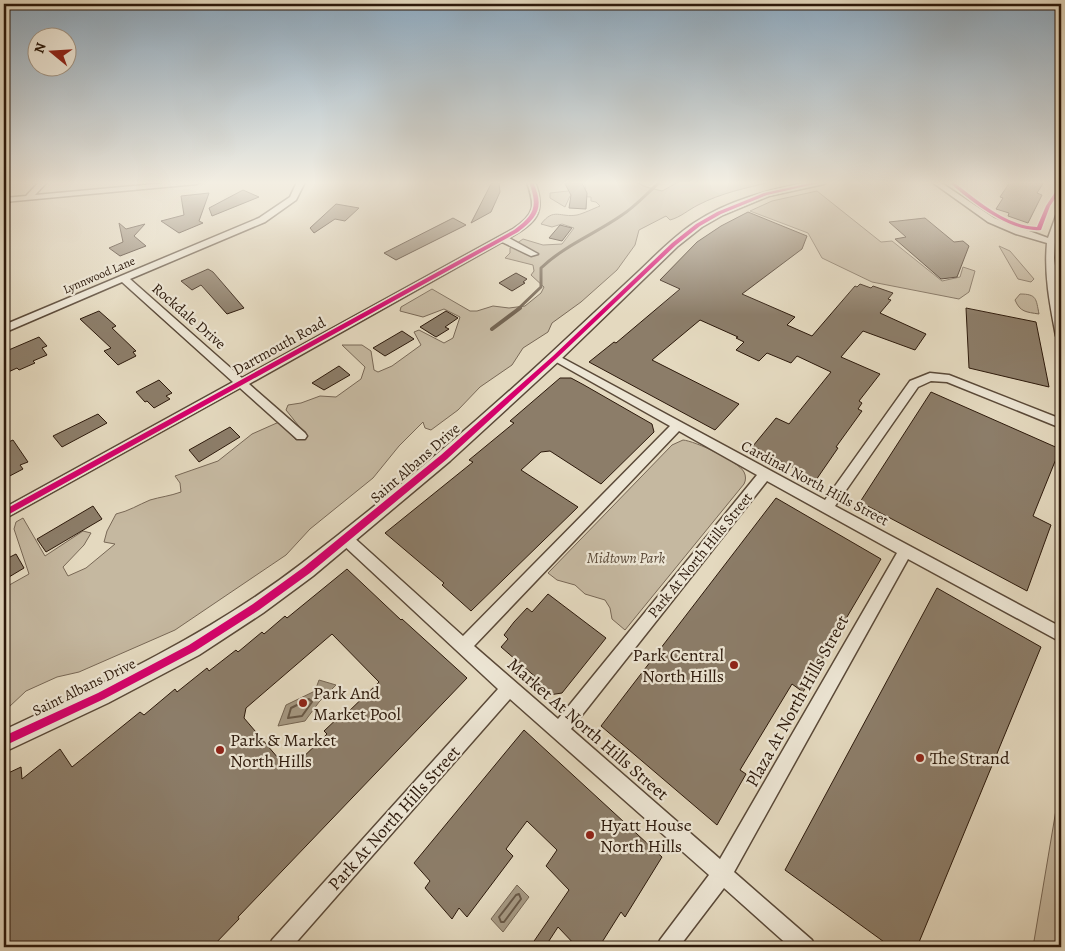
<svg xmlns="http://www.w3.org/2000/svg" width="1065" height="951" viewBox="0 0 1065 951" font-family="Alegreya,serif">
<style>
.green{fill:#c5b8a0;stroke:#786856}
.water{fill:#a59882;stroke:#756552}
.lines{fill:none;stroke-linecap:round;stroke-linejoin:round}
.shore{stroke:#685846;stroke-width:2}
.stream-far1{stroke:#756552;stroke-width:3}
.stream{stroke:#756552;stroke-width:4}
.building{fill:#8c7d69;stroke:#2c190b;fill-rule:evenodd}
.minor-casing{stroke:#5a4938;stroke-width:3}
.tertiary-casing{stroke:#5a4938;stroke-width:3}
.minor{fill:#ede6d5;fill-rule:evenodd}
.tertiary{fill:#ede6d5;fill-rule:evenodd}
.cycleway-casing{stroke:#ede6d5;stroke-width:3}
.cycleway{fill:#d6006c;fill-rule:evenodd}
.poi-dot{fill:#8f2418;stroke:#ede6d5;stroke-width:2}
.labels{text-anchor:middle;stroke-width:4.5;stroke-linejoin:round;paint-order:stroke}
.far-street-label{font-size:12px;fill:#2c190b;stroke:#ede6d5}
.street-label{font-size:15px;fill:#2c190b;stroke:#ede6d5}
.park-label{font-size:15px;font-style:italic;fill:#5a4938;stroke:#ede6d5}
.near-poi-label{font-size:18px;fill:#2c190b;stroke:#ede6d5;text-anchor:start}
.near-street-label{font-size:18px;fill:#2c190b;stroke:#ede6d5}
</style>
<rect width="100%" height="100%" fill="#e4d9bf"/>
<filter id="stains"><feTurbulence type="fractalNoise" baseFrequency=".004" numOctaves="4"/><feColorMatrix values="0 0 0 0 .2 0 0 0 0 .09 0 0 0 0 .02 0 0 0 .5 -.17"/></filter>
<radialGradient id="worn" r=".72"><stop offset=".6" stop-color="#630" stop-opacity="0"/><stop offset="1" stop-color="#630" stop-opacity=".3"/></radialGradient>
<g class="green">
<path d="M 584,182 L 635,182 L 646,187 L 662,191 L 679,182 L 771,182 C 746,188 721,193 698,205 C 688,210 681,217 670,220 L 666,216 L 639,230 L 635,245 L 617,270 L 581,302 L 552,323 L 548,332 L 523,348 L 512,365 L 480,387 L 458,410 L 431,430 L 425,428 L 423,422 L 399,446 L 373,478 L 310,529 L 286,555 L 175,630 L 79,672 L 57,677 L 26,691 L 9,707 L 4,709 L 4,588 L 29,574 L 14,529 L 16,522 L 23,518 L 45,556 L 83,531 L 91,533 L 84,545 L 63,567 L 68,576 L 86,568 L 115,544 L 104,542 L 107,531 L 116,514 C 129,511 138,505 150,500 C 160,497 170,496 181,492 L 180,483 L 175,476 L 218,461 L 252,434 L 279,422 L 296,440 L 306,435 L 286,410 L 288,405 L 301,403 L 320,396 L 336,397 L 361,379 L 365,367 L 342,345 L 362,345 L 371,351 L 374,370 L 378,372 L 392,366 L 421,345 L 414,332 L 419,330 L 444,343 L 453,338 L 460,317 L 444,309 L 423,317 L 400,311 L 401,307 L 432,289 L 470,311 L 477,311 L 493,306 L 509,308 L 525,306 L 541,293 L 544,287 L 531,275 L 534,271 L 533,265 L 505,258 L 510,253 L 510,248 L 523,239 L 543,245 L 562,244 L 574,228 L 562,224 L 552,227 L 541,224 C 554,207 560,218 577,215 C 582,214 595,208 600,206 L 596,202 L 591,201 L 591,197 L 570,196 L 565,207 L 550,198 L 550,193 L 586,189 Z"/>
<path d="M 817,191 L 881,242 L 892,241 L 942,281 L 960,277 L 963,267 L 975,271 L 969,292 L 959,299 L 872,282 L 822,258 L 808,233 L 750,211 L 772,201 Z"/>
<path d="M 999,246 L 1010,251 L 1034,279 L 1031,282 L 1018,279 Z"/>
<path d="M 1020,294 C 1037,294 1036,299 1039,314 C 1026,312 1020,312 1015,300 Z"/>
<path d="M 683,440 C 695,441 738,461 744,472 C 746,476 746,480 744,484 L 625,630 L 612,619 L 610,608 L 605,600 L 585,594 L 575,585 L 557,580 L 548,573 L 672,445 Z"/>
<path d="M 1061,780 L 1061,947 L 1033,947 Z"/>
</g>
<g class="water">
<path d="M 319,680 L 336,685 L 319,702 L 305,721 L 278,726 L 286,705 L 315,691 Z"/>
<path d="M 517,885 L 529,897 L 503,932 L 491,919 Z"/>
</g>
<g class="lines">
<g class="shore">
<path d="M 309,699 L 312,702 L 302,716 L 288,718 L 291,708 Z"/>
<path d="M 519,894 L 521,899 L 504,922 L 501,922 L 499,917 L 516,895 Z"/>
</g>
<path class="stream-far1" d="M 518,309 L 541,287 L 541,268 C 565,245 595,234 622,215 C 636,206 647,193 660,182"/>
<path class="stream" d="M 492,329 L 520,308"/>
</g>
<g class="building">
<path d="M 492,182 L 499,182 L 500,192 L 491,212 L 471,223 Z"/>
<path d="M 564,182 L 582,183 L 587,193 L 586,209 L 569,208 L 571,195 Z"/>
<path d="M 1010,182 L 1044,182 L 1037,193 L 1042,195 L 1028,223 L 1008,216 L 1009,213 L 996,209 L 1003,198 L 1000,197 Z"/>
<path d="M 243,190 L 259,197 L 212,216 L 209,208 Z"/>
<path d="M 209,193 L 199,221 L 203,223 L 179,233 L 161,221 L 184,215 L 181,196 Z"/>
<path d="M 336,204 L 359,208 L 345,221 L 335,219 L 314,233 L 310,228 Z"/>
<path d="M 748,212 L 807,236 L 802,249 L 742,294 L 795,317 L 787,325 L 812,336 L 855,286 L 857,287 L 860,284 L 871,288 L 873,286 L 893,293 L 888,299 L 891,300 L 880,313 L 926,334 L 915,350 L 863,331 L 841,357 L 880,374 L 859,401 L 862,403 L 858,409 L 862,411 L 836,447 L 838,448 L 816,480 L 753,446 L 776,418 L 789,424 L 831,372 L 797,356 L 791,363 L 767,353 L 759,361 L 736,350 L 744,342 L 736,338 L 738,337 L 700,320 L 652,360 L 739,404 L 715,430 L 589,362 L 614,342 L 616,343 L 680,289 L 660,280 L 697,242 L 721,226 Z"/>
<path d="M 453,218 L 466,225 L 396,260 L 384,253 Z"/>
<path d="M 925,218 L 954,242 L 963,241 L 969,246 L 957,277 L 941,279 L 895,239 L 906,237 L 889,222 Z"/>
<path d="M 119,223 L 126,229 L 145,224 L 134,236 L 146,246 L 120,256 L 109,248 L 123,242 Z"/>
<path d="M 560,225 L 572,228 L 562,241 L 549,238 Z"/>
<path d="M 208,269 L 213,272 L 244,308 L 227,314 L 201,285 L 192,290 L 181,281 Z"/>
<path d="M 516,273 L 527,279 L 523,282 L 525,283 L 512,291 L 499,283 Z"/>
<path d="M 966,308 L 1036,322 L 1049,387 L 969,368 Z"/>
<path d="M 99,311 L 116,326 L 112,328 L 136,351 L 133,352 L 136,356 L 118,365 L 104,351 L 111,348 L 80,319 Z"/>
<path d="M 446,311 L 458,318 L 445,327 L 449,329 L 436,337 L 420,327 Z"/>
<path d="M 402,331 L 414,339 L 385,356 L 373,348 Z"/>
<path d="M 39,337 L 47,346 L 42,348 L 47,355 L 33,361 L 35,363 L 19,370 L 17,368 L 4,374 L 4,352 Z"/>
<path d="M 339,366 L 350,375 L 324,390 L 312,383 Z"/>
<path d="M 560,378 L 571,378 L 584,385 L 652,424 L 654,432 L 601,484 L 550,451 L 541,452 L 521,470 L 578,507 L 471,611 L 442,585 L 444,583 L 385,533 L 473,462 L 469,460 L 514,423 L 510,421 Z"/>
<path d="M 159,380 L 172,393 L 166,396 L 170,399 L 154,408 L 147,401 L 145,402 L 136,392 Z"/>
<path d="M 931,392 L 1060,449 L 1033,516 L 1051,525 L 1027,591 L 860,502 Z"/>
<path d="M 98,414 L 107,423 L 62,447 L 53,436 Z"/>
<path d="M 230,427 L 240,437 L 199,462 L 189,450 Z"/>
<path d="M 13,440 L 28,462 L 20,465 L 23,469 L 4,479 L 4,444 Z"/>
<path d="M 776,498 L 881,559 L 803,692 L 792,684 L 740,770 L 746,774 L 717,825 L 601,726 Z"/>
<path d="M 93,506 L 102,519 L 46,552 L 37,539 Z"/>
<path d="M 16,554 L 24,568 L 4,580 L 4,560 Z"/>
<path d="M 347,569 L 401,620 L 402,619 L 467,678 L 238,917 L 239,919 L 212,947 L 4,947 L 4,775 L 21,767 L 22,779 L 60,749 L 72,767 L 140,712 L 144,715 L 175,689 L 177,692 L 207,668 L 209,671 L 236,650 L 238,652 L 262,632 L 264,634 L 285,616 L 287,618 ZM 332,634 L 379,682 L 344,716 L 342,714 L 324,731 L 327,734 L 294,766 L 284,765 L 244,718 L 246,708 Z"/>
<path d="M 937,588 L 1041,647 L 917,947 L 891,947 L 785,870 Z"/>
<path d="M 548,594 L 606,638 L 562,693 L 549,695 L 536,684 L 539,680 L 501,647 L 508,639 L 504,635 L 514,622 L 527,608 L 532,612 Z"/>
<path d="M 524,730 L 662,857 L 625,917 L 621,912 L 599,947 L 577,947 L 558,927 L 545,947 L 530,947 L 569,890 L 546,866 L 557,850 L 527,821 L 506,849 L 513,856 L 467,917 L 459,908 L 452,919 L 425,888 L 430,881 L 414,863 Z"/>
</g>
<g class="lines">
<g class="minor-casing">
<g id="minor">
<path d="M 39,182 L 47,182 L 35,195 L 177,182 L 201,182 L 197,184 L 4,202 L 4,198 L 26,196 Z"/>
<path d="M 297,182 L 305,182 L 296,200 L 265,222 L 130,279 L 242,378 L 513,229 C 536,214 535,206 527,182 L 535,182 C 547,213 535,224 509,238 L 538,254 L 531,256 L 502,242 L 249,384 L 305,433 L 307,436 L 305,439 L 297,439 L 240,388 L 4,519 L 4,508 L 233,382 L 122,282 L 8,331 L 4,332 L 4,325 L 259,218 L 290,197 Z"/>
<path d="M 932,182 L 940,182 L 994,218 L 1048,238 L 1057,213 L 1061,211 L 1061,222 L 1055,242 L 1054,258 L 1061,312 L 1061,339 L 1056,336 C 1050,305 1044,275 1047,243 L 1016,234 L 988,222 Z"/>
<path d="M 555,354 L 825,500 L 910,381 L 930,373 L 949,375 L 1061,419 L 1061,428 L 947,382 L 931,381 L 918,387 L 835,506 L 1061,627 L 1061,642 L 908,559 L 734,872 L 812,940 L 815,947 L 790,947 L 724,888 L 679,947 L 657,947 L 660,940 L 709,875 L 510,699 L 292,947 L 269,947 L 272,940 L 498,689 L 341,543 L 339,539 L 341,535 L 346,533 L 351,535 L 463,636 L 670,426 L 551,359 L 550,357 ZM 679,431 L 757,475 L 558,719 L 474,646 ZM 767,481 L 897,553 L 720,859 L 571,729 Z"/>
</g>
</g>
<g class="tertiary-casing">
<path id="tertiary" d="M 809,182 L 826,182 L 824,184 L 769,196 L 723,215 L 702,227 L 678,246 L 560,360 L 450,461 L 313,576 L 263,613 L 199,655 L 108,703 L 4,752 L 4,730 C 107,682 210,634 301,564 C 387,498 471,427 551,353 C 580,326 609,299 638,272 C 656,255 673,237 694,223 C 728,200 769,190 809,182 Z"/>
</g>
<use href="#minor" class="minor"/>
<use href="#tertiary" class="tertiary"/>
<g class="cycleway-casing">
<g id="cycleway">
<path d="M 529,182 L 533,182 C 544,206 539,217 518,232 L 4,517 L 4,510 L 514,230 C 535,215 538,206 529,182 Z"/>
<path d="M 816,182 L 823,182 L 767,195 L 721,214 L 700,226 L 676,245 L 557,358 L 447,459 L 310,573 L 259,610 L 195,651 L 104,699 L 4,746 L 4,736 L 98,693 L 189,645 L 253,604 L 304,567 L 441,455 L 553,356 L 672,243 L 696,224 L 717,212 L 764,193 Z"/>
<path d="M 949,182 L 953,182 C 978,200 1005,226 1037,227 L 1046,206 L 1059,186 L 1061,186 L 1061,190 L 1050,206 L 1041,230 C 1011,233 970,201 949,182 Z"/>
</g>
</g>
<use href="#cycleway" class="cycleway"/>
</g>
<linearGradient id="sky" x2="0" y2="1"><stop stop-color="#8da9bf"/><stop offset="0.58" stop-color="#f3eee2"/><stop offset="1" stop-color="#f3eee2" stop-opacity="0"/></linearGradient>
<rect width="1065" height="315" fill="url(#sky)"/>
<g class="poi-dot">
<circle cx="734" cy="665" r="5"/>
<circle cx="303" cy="703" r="5"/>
<circle cx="220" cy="750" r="5"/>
<circle cx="920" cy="758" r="5"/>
<circle cx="590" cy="835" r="5"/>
</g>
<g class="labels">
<g class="far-street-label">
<text transform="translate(99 275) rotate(-23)" y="4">Lynnwood Lane</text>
</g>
<g class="street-label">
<text transform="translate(189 316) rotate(41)" y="5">Rockdale Drive</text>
<text transform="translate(279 346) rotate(-29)" y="5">Dartmouth Road</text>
<text transform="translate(415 463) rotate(-41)" y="5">Saint Albans Drive</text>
<text transform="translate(815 483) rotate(28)" y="5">Cardinal North Hills Street</text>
<text transform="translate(700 555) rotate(-51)" y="5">Park At North Hills Street</text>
<text transform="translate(84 687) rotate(-26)" y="5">Saint Albans Drive</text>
</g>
<g class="park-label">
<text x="626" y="563">Midtown Park</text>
</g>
<g class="near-poi-label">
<text x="724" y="661" text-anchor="end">Park Central<tspan x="724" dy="21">North Hills</tspan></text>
<text x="313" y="699">Park And<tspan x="313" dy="21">Market Pool</tspan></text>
<text x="230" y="746">Park &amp; Market<tspan x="230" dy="21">North Hills</tspan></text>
<text x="930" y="764">The Strand</text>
<text x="600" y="831">Hyatt House<tspan x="600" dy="21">North Hills</tspan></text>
</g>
<g class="near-street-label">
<text transform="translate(797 701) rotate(-61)" y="6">Plaza At North Hills Street</text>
<text transform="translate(588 729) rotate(41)" y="6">Market At North Hills Street</text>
<text transform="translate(394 818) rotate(-48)" y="6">Park At North Hills Street</text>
</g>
</g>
<rect width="1065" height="951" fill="none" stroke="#e4d9bf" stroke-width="20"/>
<rect x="5" y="5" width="1055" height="941" fill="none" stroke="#2c190b" stroke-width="2.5"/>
<rect x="10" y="10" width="1045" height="931" fill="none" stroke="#2c190b"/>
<g transform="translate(52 52) rotate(288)"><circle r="24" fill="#ede6d5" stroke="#a09484"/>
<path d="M0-4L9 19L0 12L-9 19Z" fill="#8f2418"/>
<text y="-8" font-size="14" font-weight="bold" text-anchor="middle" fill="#2c190b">N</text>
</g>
<rect width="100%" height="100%" filter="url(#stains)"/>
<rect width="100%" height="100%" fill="url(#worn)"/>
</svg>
